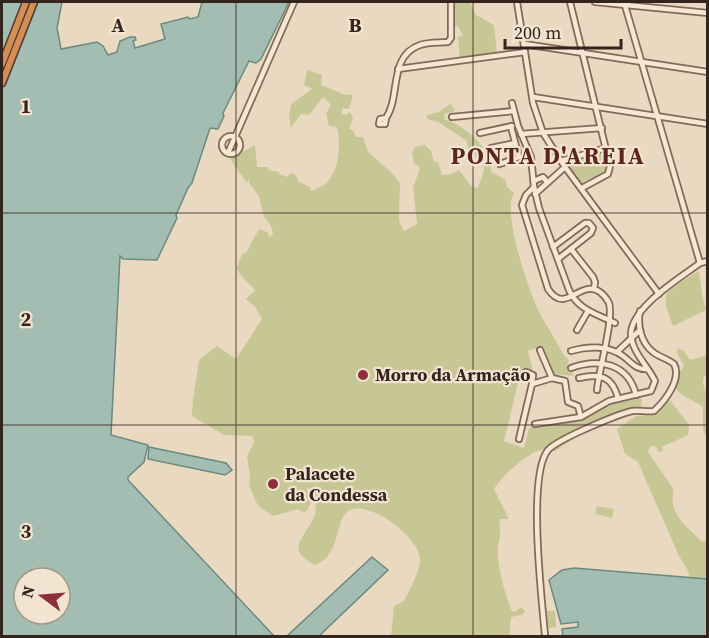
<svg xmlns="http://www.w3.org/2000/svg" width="709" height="638" viewBox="0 0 709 638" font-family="'Source Serif 4',serif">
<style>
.green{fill:#c7c796}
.water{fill:#a3bdb2;stroke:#6b8a7f;stroke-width:1.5;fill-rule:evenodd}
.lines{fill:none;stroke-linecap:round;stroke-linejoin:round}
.minor-casing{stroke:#826a5a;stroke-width:8}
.highway-casing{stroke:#503a2e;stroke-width:9}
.minor{stroke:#f6e7d3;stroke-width:4.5}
.highway{stroke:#d58d56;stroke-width:6}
.grid{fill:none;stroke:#33251d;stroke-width:1.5;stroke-opacity:0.55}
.poi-dot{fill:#8d2e3b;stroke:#f2e4d0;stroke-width:2}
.labels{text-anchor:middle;stroke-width:4.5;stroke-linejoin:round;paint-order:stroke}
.poi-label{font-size:18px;font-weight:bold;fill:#33251d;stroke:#f2e4d0;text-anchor:start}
.district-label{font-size:24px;font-weight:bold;letter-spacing:1.5px;fill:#5d2520;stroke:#f2e4d0}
.grid-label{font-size:20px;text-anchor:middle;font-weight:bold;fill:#33251d;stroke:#f2e4d0;stroke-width:4.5;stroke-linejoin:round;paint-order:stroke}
</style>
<rect width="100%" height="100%" fill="#ead9c1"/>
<g class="green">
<path d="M 451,2 L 470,2 L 476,15 L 494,25 L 497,55 L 460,60 L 458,37 L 463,36 L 458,26 L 454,26 Z"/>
<path d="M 307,70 L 322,75 L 321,85 L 343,94 L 353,95 L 349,109 L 342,108 L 342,114 L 345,115 L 350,112 L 353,118 L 349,129 L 353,130 L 356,137 L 363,137 L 368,152 L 393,174 L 400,183 L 399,221 L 404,231 L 417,224 L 413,188 L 420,168 L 414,163 L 412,153 L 415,147 L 425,145 L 431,151 L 434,162 L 438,162 L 442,175 L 451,174 L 459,170 L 471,186 L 478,188 C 480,178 491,165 477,157 C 474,155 471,155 468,153 L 467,141 L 438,122 L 427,119 L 427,115 L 439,112 L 450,104 L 454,108 L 454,112 L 444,114 L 445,120 C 458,121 480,141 487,153 C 490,158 491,166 491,172 L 505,179 L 507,187 L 514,193 C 502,212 527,284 536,305 C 543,322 555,337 563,354 L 569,360 L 567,365 L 574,376 L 552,374 L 540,347 L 528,351 L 533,372 L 521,371 L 504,441 L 524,448 L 529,428 L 540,426 C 562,419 622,394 642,399 L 641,408 L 593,426 L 555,451 C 551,451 545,449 541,450 C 528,452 500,478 494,489 L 509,519 L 500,519 C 499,524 500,528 500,533 C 500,538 498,543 498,546 C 496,561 505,596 512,611 L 515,612 L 521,607 L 525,611 L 522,615 L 511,617 L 509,636 L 391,636 L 394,606 L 404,601 C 409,591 418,574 420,563 C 424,540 371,500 350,510 C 334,517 342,556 315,565 C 283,549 306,537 315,515 C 317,509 314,498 313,491 L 306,487 L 312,500 L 307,511 L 303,512 L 298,509 L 273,516 L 258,506 L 249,485 L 250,478 L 247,457 L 254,442 L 252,436 L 224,435 L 192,416 C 192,397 197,378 199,360 L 217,346 L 236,359 L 262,319 L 256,308 L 246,299 L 255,290 L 244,279 L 236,269 L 242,254 L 246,253 L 259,229 L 267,232 L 270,238 L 273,233 L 270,224 L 264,217 L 259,196 L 249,183 L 250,178 L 247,183 L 230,159 L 255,145 L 257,167 L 268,167 L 268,170 L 279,172 L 279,174 L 288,177 L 290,173 L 295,174 L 299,182 L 310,187 L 311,191 C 315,189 320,187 324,185 C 340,172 341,146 337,127 L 329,126 L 326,114 L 331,105 L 323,97 L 309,115 L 301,114 L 291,128 L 289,117 L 291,104 L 312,89 L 304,85 Z"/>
<path d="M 604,151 L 610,169 L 581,183 L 566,162 Z"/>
<path d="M 699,271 L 702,295 L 706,310 L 673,326 L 666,307 L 666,294 L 679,283 Z"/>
<path d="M 678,348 L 684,351 L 690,360 L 707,355 L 707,375 L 704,376 L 703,383 L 707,395 L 707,438 L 703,430 L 703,407 C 694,399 669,394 676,378 C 678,373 682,370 684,365 L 677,353 Z"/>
<path d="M 669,399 L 689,425 L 688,435 L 662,447 L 663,451 L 659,452 L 655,446 L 650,446 L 648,452 L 674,490 C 667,513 687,526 702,542 L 707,540 L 707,578 L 690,577 L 687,569 L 679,556 L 638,462 L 625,454 L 617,429 L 636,416 L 655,414 Z"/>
<path d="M 597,506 L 614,509 L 612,518 L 595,514 Z"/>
<path d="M 547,611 L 555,611 L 556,627 L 548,628 Z"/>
</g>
<g class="water">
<path d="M 2,2 L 62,2 L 57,28 L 61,49 L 97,42 L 103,46 L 108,55 L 117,52 L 120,41 L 130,37 L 135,37 L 136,40 L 133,41 L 135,48 L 165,39 L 161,24 L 188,17 L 190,19 L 198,17 L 202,2 L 289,2 L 261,59 L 256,63 L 249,61 L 223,113 L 224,116 L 218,129 L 210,128 L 192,183 L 188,188 L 176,215 L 177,218 L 157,260 L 123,259 L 120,256 L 111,435 L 148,445 L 144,462 L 128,477 L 128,480 L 274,636 L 2,636 ZM 24,578 L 60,578 L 60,614 L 24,614 Z"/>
<path d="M 149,447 L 226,463 L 232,470 L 225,475 L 148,459 Z"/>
<path d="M 372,557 L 388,570 L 319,636 L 287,636 Z"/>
<path d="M 574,568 L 707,579 L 707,636 L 563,636 L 562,629 L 578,627 L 578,622 L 561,624 L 549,580 L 562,570 Z"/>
</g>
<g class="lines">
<g class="minor-casing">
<g id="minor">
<path d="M 517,2 L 533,103 L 543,133 L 565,167 L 659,294"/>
<path d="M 570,2 L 610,166 L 608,174 L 582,188"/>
<path d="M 595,2 L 708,13"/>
<path d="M 624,2 L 700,263"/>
<path d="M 524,44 L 708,72"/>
<path d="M 398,69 L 525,52"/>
<path d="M 533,97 L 708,124"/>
<path d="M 512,103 L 518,126 L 531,157 L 534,187 L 539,208 L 569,290 C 578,310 597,314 615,323"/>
<path d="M 452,117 L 514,111"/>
<path d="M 386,118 L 385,124 L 379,124 L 380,119 L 386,118 C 401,96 388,56 420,45 C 429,42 439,43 448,42 L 451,38 L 451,2"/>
<path d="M 480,133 L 512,126"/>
<path d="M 521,134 L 602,128"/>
<circle cx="231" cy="145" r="9"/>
<path d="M 491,148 L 515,143"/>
<path d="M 228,153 L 294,2"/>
<path d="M 561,161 L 606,148"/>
<path d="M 500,164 L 519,157 L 511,127"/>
<path d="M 534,181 L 543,177 L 547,182"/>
<path d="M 534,187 L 526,195 L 522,205 L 548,289 C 566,316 580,278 600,292 C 604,295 607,299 609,303 C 614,320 599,369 597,390"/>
<path d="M 535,194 L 565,167"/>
<path d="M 553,247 L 585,223 L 589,223 L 593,228 L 591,233 L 558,259"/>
<path d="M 571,249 L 593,277 L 595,282 L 594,289"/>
<path d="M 577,330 L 588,311"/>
<path d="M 540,350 L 552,378 L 565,381 L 568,402 L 578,406 L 581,417"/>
<path d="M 571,351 C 587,346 608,345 623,356 C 631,362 636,370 647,369"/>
<path d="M 617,352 L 640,330"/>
<path d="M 571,368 C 599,358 628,363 636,395"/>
<path d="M 526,372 L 533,375 L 532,384"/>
<path d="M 579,378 C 600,373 612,376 618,398"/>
<path d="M 535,424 L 581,417 L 609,401 L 651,391 L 655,381 C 648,366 632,352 631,335 C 630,308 680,278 700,263 L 708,261"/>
<path d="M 519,439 L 532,384 L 552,378"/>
<path d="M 545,636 C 542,600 527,476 548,450 C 558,439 616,415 632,411 C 639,410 647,412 654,411 C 665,401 682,379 674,364 C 668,359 659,357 653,352 C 641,343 637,325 640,311"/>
</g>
</g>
<g class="highway-casing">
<g id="highway">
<path d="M 2,64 L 26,2"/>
<path d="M 2,83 L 34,2"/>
</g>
</g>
<use href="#minor" class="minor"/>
<use href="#highway" class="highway"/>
</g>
<path class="grid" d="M 236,2 L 236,636M 473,2 L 473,636M 2,213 L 708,213M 2,425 L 708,425"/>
<g class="poi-dot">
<circle cx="363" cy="375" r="6"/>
<circle cx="273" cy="484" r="6"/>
</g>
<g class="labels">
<g class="poi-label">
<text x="375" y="381">Morro da Armação</text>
<text x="285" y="480">Palacete<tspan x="285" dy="21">da Condessa</tspan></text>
</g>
<g class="district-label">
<text x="548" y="164">PONTA D'AREIA</text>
</g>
</g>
<g class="grid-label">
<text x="118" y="32">A</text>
<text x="355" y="32">B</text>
<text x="26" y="113">1</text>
<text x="26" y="326">2</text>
<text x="26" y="538">3</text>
</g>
<rect width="709" height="638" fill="none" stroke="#33251d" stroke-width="6"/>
<g transform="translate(42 596) rotate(286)"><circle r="28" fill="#f2e4d0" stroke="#a69888" stroke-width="1.5"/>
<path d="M0-4.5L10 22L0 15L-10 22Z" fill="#8d2e3b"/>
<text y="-9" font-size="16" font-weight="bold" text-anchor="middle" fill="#33251d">N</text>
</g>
<path d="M505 39v9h116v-9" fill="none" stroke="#33251d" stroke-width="3"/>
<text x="514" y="39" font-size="18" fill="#33251d" stroke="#f2e4d0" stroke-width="4.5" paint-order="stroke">200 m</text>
</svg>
